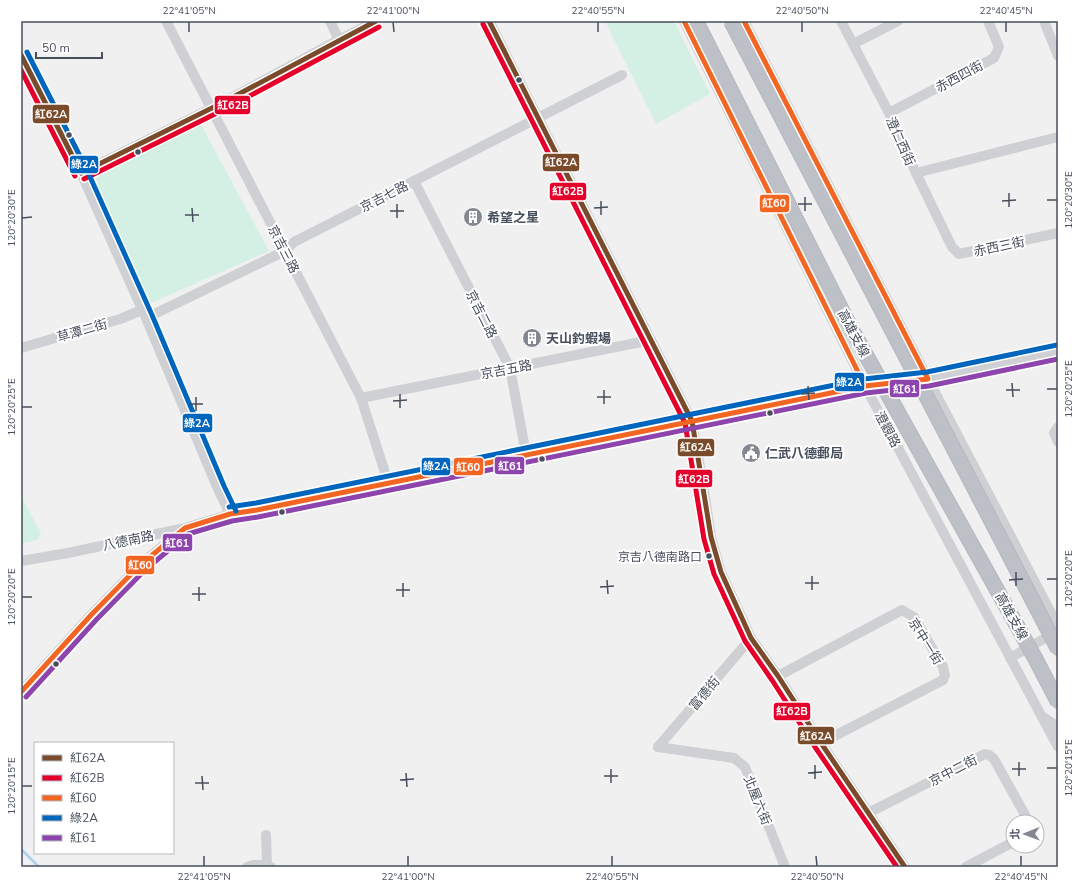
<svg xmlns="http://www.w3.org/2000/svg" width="1079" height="888" viewBox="0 0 1079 888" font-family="'Nunito Sans','Noto Sans TC',sans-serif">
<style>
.green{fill:#d4efe4}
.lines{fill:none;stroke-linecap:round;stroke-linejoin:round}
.stream{stroke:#aad1ec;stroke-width:2.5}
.minor{stroke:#ced0d3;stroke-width:10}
.highway-bridge-casing{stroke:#b5b7bf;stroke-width:16;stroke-linecap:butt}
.highway-bridge{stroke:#bec0c7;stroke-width:14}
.bus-1-casing{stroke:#fff;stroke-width:8}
.bus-2-casing{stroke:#fff;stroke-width:8}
.bus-3-casing{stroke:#fff;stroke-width:8}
.bus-4-casing{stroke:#fff;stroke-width:8}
.bus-5-casing{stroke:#fff;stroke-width:8}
.bus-1{stroke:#7a4b2a;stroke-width:5}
.bus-2{stroke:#e4002b;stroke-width:5}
.bus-3{stroke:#f26522;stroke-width:5}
.bus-4{stroke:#0065bd;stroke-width:5}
.bus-5{stroke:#8e44ad;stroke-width:5}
.ticks{fill:none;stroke:#474e5c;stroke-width:1.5}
.bus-dot{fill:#474e5c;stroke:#fff;stroke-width:1.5}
.labels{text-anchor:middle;stroke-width:4;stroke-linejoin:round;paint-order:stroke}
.bus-label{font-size:12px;fill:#474e5c;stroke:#fff;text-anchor:end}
.street-label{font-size:13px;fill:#474e5c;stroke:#fff}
.poi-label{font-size:13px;font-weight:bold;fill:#474e5c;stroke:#fff;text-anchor:start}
.line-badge{stroke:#fff;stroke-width:1.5}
.badge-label{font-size:11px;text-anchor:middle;font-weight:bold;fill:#fff}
.neatline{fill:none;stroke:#474e5c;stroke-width:1.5}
.ticks-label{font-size:10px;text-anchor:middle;fill:#474e5c}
</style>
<rect width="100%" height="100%" fill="#f0f0f0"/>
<g class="green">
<path d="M 605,21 L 674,21 L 710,94 L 656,124 Z"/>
<path d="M 199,121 L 269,251 L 144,306 L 90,181 Z"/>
<path d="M 21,496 L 41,533 L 38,540 L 21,543 Z"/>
</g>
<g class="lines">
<path class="stream" d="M 21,849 L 39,867"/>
<g class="minor">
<path d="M 166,21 L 361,398 L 388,482"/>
<path d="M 330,21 L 339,40"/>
<path d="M 489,21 L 692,421 L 703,484 L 711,537 L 721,572 L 751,638 L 778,676 L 821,743 L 905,867"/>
<path d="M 684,21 L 865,386 L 1058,747"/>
<path d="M 744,21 L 928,379 L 1058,626"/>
<path d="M 841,21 L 889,113 L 916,173 L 1058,137"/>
<path d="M 1044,21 L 1058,56"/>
<path d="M 853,44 L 898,21"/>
<path d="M 21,55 L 81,173 L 146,318 L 218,489 L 230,514"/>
<path d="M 889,113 L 994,58 L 999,47 L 988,21"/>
<path d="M 81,173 L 222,103 L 331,44 L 376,21"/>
<path d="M 916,173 L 952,247 L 959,254 L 1058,233"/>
<path d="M 414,181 L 510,368 L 526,454"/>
<path d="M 146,318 L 285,251 L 294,242 L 622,75"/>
<path d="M 21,348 L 120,319 L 142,310"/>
<path d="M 361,398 L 651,340"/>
<path d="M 1058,427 L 1054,433 L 1058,442"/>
<path d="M 21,561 L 68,553 L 185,528 L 230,514 L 257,510 L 540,452 L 742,412 L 865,386 L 928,379 L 1058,352"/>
<path d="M 1010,658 L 1056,632"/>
<path d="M 778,676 L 902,610 L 914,617 L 943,667 L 945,675 L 943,680 L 821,743"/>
<path d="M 21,692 L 92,614 L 140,565 L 183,529"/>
<path d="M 1043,717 L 1058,727"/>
<path d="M 658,747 L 734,758 L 745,767 L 785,867"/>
<path d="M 658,747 L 751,638"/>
<path d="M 868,813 L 985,754 L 989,755 L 994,759 L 1029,822"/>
<path d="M 266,835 L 267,867"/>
<path d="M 247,867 C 254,864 264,864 271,867"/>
<path d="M 966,867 L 1013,842"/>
</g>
<g class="highway-bridge-casing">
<g id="highway-bridge">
<path d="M 696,21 L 852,330 L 1035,658 L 1058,702"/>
<path d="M 731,21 L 1058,649"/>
</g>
</g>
<use href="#highway-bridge" class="highway-bridge"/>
<g class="bus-1-casing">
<g id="bus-1">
<path d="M 489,21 L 692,421 L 711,537 L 721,572 L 751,638 L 778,676 L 821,743 L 905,867"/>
<path d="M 21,55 L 81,173"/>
<path d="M 81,173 L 222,103 L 376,21"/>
</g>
</g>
<g class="bus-2-casing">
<g id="bus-2">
<path d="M 483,24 L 685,423 L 704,539 L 714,574 L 745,641 L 772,680 L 815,747 L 897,867"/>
<path d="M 21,70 L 75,176"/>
<path d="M 84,179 L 225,109 L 379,27"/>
</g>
</g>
<g class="bus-3-casing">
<g id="bus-3">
<path d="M 684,21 L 865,386"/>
<path d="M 21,692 L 92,614 L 140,565 L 185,528 L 230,514 L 257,510 L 865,386 L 928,379 L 744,21"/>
</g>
</g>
<g class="bus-4-casing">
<g id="bus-4">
<path d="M 27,52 L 87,170 L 152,315 L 224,486 L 236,511"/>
<path d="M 229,507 L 256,503 L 864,379 L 927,372 L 1057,345"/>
</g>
</g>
<g class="bus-5-casing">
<path id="bus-5" d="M 26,697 L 97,619 L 145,570 L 188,534 L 232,521 L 258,517 L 866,393 L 929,386 L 1058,359"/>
</g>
<use href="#bus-1" class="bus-1"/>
<use href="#bus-2" class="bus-2"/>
<use href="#bus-3" class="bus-3"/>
<use href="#bus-4" class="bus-4"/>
<use href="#bus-5" class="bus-5"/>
</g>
<path class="ticks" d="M 189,22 L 189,32M 393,22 L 394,32M 598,22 L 598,32M 802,22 L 802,32M 1006,22 L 1006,32M 1009,193 L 1009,207M 805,197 L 805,211M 1047,200 L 1057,200M 601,201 L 601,215M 1002,201 L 1016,200M 397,204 L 397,218M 798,204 L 812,204M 192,208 L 193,222M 594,208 L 608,207M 390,211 L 404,211M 185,215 L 199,215M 22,218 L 32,217M 1012,383 L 1013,397M 808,386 L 809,400M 1047,389 L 1057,389M 604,390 L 604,404M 1006,390 L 1020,390M 400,394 L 400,408M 801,394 L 815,393M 196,397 L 196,411M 597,397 L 611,397M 393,401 L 407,400M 189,404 L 203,404M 22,407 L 32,407M 1016,572 L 1016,586M 812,576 L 812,590M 1047,579 L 1057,579M 607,580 L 608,594M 1009,580 L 1023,579M 403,583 L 403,597M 805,583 L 819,583M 199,587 L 199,601M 600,587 L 614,586M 396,590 L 410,590M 192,594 L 206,594M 22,597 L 32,597M 1019,762 L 1019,776M 815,765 L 815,779M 1047,768 L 1057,768M 611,769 L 611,783M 1012,769 L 1026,769M 406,773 L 407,787M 808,773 L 822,772M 202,776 L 203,790M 604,776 L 618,776M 400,780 L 414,779M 195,783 L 209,783M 22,786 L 32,786M 204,856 L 204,866M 408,856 L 408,866M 612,856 L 612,866M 816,856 L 817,866M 1021,856 L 1021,866"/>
<defs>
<g id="building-disc" transform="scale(1)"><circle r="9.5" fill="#828790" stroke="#fff"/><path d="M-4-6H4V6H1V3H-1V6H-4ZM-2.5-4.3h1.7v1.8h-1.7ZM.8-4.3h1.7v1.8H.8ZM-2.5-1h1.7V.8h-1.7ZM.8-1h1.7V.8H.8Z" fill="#fff"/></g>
<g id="civic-disc" transform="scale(1)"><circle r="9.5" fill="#828790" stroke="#fff"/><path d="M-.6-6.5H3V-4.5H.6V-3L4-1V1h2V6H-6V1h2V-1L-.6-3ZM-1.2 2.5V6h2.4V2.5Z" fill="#fff"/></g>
</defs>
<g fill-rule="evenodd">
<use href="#building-disc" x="473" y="217"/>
<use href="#building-disc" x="532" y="338"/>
<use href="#civic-disc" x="751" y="453"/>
</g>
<g class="bus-dot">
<circle cx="519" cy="80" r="3.5"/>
<circle cx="69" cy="135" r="3.5"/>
<circle cx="138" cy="152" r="3.5"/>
<circle cx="770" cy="413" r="3.5"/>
<circle cx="542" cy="459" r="3.5"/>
<circle cx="282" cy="512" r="3.5"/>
<circle cx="709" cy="556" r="3.5"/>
<circle cx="56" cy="664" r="3.5"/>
</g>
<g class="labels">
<g class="bus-label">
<text x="702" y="561">京吉八德南路口</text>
</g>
<g class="street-label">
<text transform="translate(959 76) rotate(-28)" y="5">赤西四街</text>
<text transform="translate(901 141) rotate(66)" y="5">澄仁西街</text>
<text transform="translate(384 196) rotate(-27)" y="5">京吉七路</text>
<text transform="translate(999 246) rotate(-12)" y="5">赤西三街</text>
<text transform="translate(284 249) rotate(63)" y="5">京吉三路</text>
<text transform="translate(482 314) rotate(63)" y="5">京吉二路</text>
<text transform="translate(82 330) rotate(-16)" y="5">草潭二街</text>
<text transform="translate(854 333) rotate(62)" y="5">高雄支線</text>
<text transform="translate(506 369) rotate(-11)" y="5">京吉五路</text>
<text transform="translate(888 429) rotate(62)" y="5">澄觀路</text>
<text transform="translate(128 540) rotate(-12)" y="5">八德南路</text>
<text transform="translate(1012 616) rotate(61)" y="5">高雄支線</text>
<text transform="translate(926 641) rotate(58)" y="5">京中一街</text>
<text transform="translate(704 693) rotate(-50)" y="5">富德街</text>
<text transform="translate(953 770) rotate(-27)" y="5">京中二街</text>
<text transform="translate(758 800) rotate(68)" y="5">北屋六街</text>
</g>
<g class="poi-label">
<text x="487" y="222">希望之星</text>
<text x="546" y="343">天山釣蝦場</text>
<text x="765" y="458">仁武八德郵局</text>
</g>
</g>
<g class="line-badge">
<rect x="214" y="95" width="37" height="20" rx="4" fill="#e4002b"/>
<rect x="32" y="104" width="38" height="20" rx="4" fill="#7a4b2a"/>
<rect x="542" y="153" width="38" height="19" rx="4" fill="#7a4b2a"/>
<rect x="69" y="155" width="30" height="19" rx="4" fill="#0065bd"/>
<rect x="549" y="182" width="38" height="19" rx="4" fill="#e4002b"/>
<rect x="759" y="194" width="31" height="19" rx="4" fill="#f26522"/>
<rect x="834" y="372" width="31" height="20" rx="4" fill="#0065bd"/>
<rect x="889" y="379" width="31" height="19" rx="4" fill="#8e44ad"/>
<rect x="182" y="413" width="31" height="20" rx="4" fill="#0065bd"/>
<rect x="677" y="438" width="38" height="19" rx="4" fill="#7a4b2a"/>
<rect x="494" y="456" width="31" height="19" rx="4" fill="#8e44ad"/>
<rect x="421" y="457" width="30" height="19" rx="4" fill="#0065bd"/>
<rect x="453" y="457" width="31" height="19" rx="4" fill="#f26522"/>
<rect x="675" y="469" width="38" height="19" rx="4" fill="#e4002b"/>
<rect x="162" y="533" width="31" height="19" rx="4" fill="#8e44ad"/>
<rect x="125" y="555" width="30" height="20" rx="4" fill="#f26522"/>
<rect x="773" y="702" width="38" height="19" rx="4" fill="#e4002b"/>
<rect x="797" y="726" width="38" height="19" rx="4" fill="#7a4b2a"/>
</g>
<g class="badge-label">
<text x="233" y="109">紅62B</text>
<text x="51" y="118">紅62A</text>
<text x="561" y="166">紅62A</text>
<text x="84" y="168">綠2A</text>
<text x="568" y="195">紅62B</text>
<text x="774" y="207">紅60</text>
<text x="849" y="386">綠2A</text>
<text x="905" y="393">紅61</text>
<text x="197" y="427">綠2A</text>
<text x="696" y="451">紅62A</text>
<text x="510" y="470">紅61</text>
<text x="436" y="470">綠2A</text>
<text x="468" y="471">紅60</text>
<text x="694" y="483">紅62B</text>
<text x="177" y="547">紅61</text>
<text x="140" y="569">紅60</text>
<text x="792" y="715">紅62B</text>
<text x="816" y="740">紅62A</text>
</g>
<rect width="1079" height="888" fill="none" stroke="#ffffff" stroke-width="44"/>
<rect x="34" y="742" width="140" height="112" fill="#ffffff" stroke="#b5b8be"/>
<rect x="42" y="755" width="20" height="6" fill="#7a4b2a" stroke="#b5b8be"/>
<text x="70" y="762" font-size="12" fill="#474e5c">紅62A</text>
<rect x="42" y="775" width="20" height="6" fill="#e4002b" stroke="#b5b8be"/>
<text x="70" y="782" font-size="12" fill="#474e5c">紅62B</text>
<rect x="42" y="795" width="20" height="6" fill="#f26522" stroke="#b5b8be"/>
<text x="70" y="802" font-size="12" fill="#474e5c">紅60</text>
<rect x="42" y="815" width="20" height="6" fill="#0065bd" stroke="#b5b8be"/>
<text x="70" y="822" font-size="12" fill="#474e5c">綠2A</text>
<rect x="42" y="835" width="20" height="6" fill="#8e44ad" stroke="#b5b8be"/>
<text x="70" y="842" font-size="12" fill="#474e5c">紅61</text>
<g transform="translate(1025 834) rotate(269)"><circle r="19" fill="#ffffff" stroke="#b5b8be"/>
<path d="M0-3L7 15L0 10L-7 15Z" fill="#828790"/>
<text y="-6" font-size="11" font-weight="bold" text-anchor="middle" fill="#474e5c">北</text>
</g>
<path d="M36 52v6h66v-6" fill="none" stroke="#474e5c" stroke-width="2"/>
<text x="42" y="52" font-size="12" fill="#474e5c" stroke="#ffffff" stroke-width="3" paint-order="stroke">50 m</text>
<rect x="22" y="22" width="1035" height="844" class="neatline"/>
<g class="ticks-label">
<text x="189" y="14">22°41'05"N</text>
<text x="393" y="14">22°41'00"N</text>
<text x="598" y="14">22°40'55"N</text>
<text x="802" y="14">22°40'50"N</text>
<text x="1006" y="14">22°40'45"N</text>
<text transform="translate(1068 200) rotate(-90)" y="4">120°20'30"E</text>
<text transform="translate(11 218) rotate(-90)" y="4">120°20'30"E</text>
<text transform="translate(1068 389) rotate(-90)" y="4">120°20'25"E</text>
<text transform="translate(11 407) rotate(-90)" y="4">120°20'25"E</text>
<text transform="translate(1068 579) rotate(-90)" y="4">120°20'20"E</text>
<text transform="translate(11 597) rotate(-90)" y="4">120°20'20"E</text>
<text transform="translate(1068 768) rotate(-90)" y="4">120°20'15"E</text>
<text transform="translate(11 786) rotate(-90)" y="4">120°20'15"E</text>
<text x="204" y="880">22°41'05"N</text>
<text x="408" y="880">22°41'00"N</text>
<text x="612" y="880">22°40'55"N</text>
<text x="817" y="880">22°40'50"N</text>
<text x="1021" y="880">22°40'45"N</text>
</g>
</svg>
